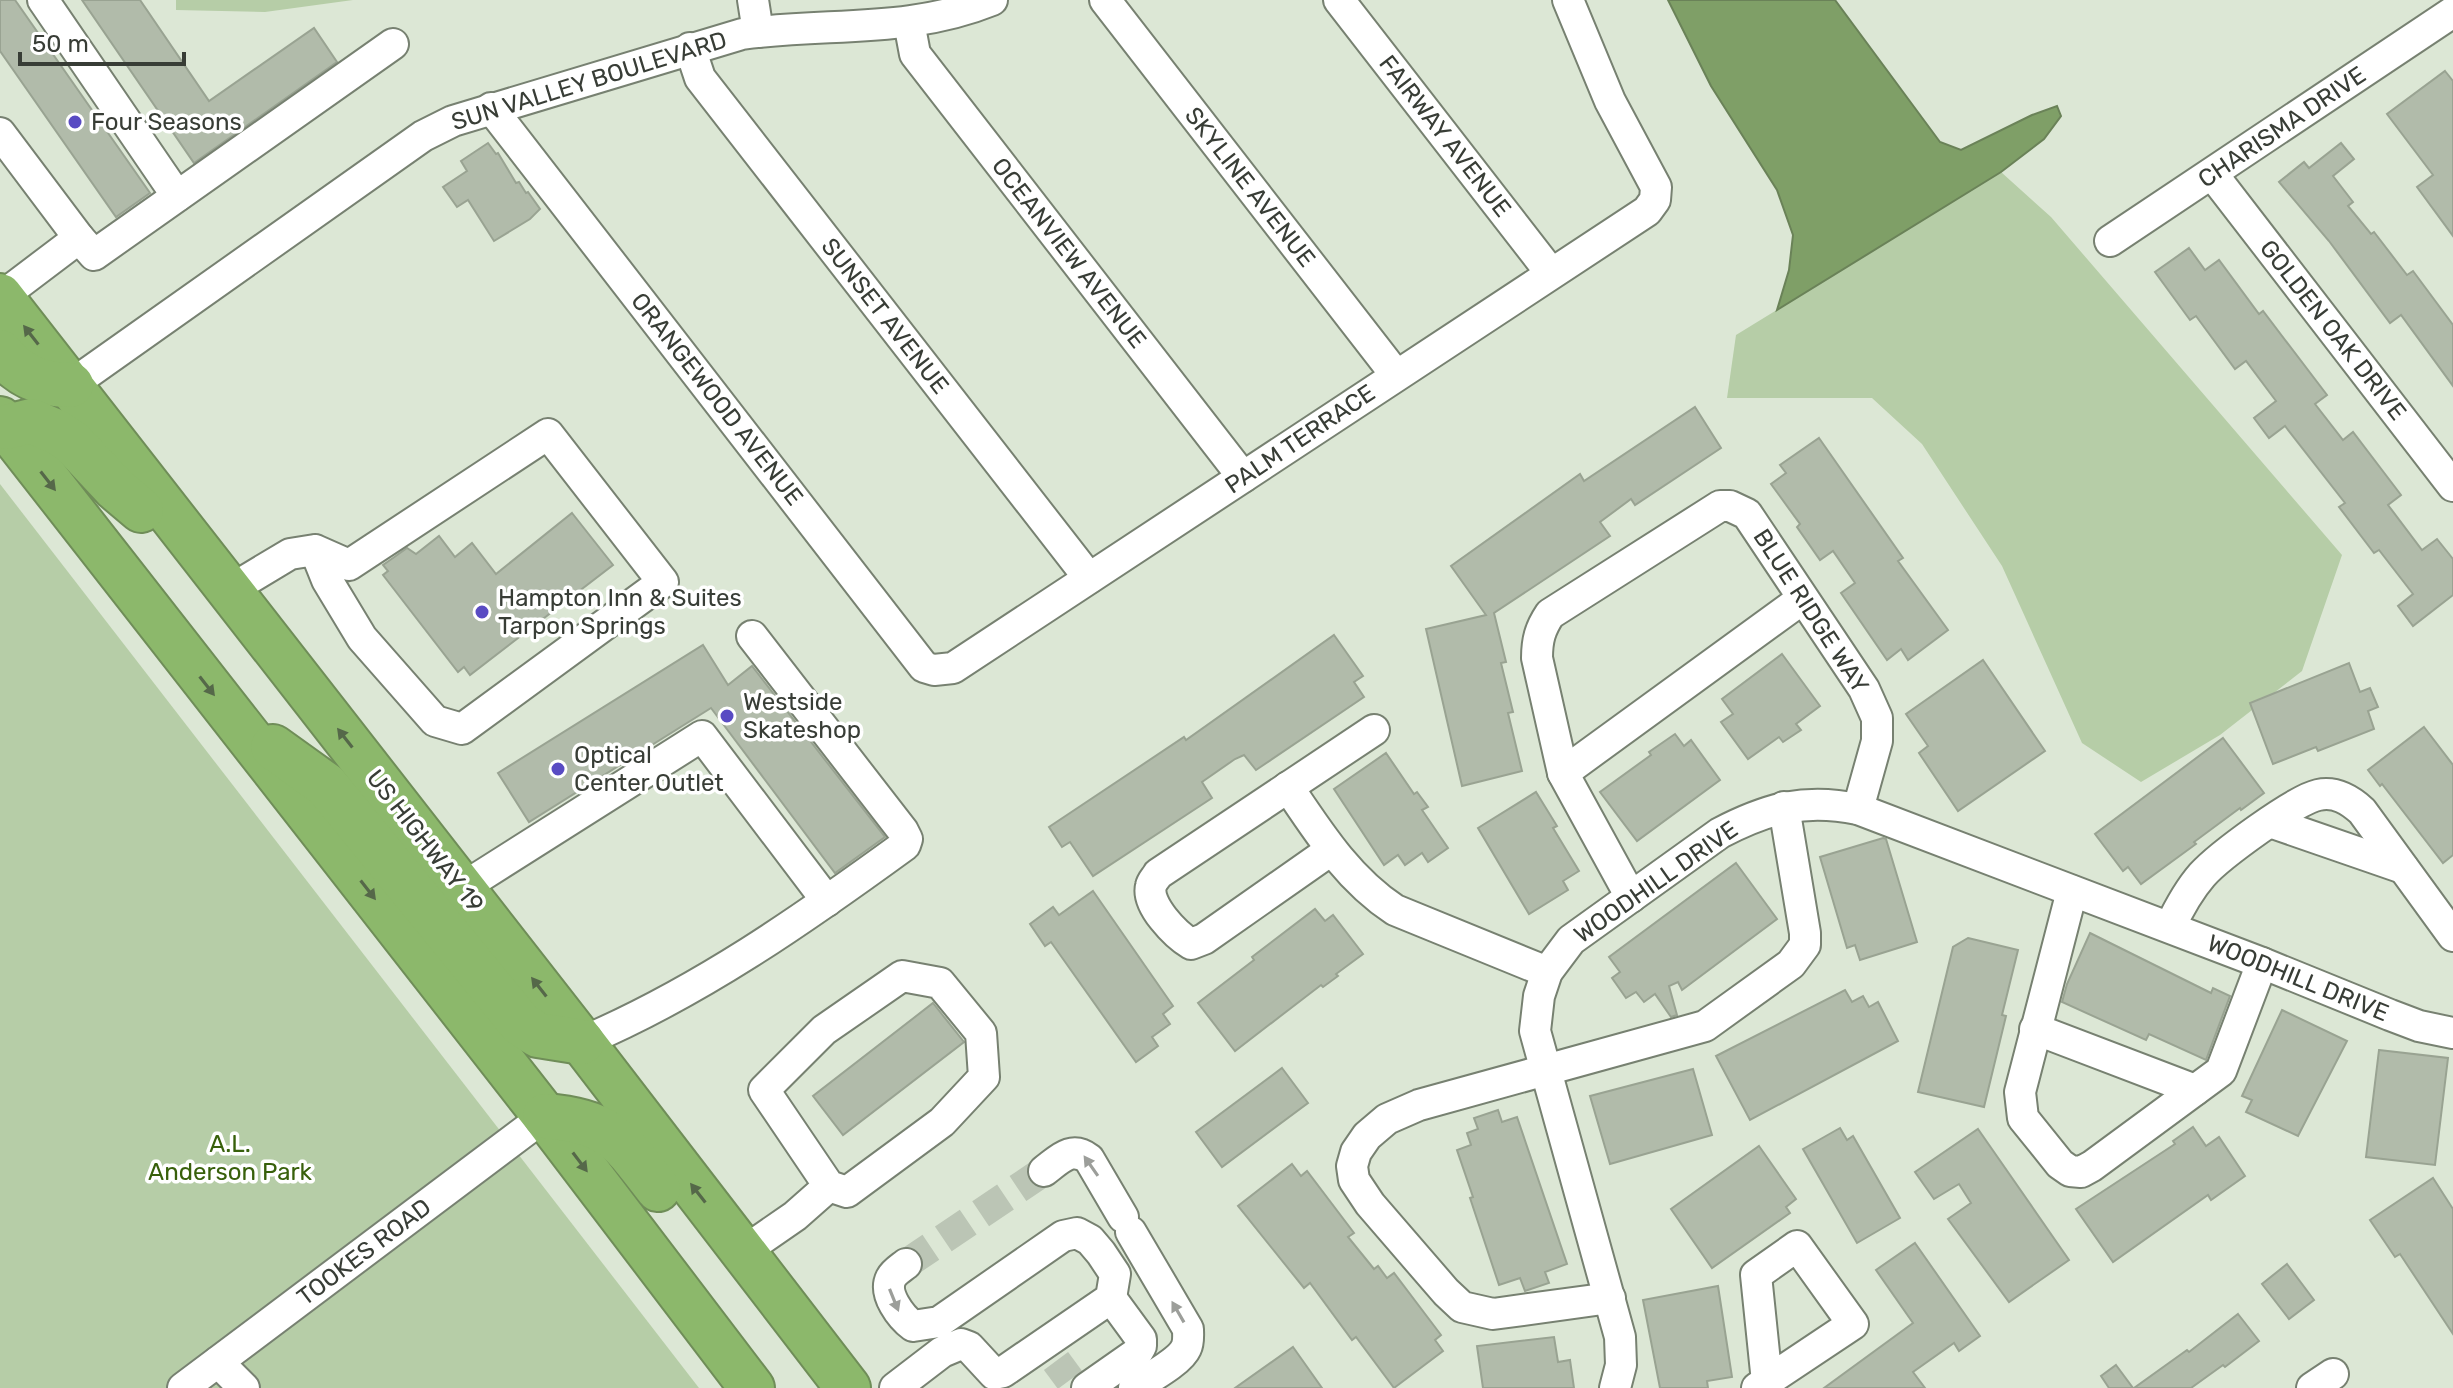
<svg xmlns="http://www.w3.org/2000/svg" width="2453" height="1388" viewBox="0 0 2453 1388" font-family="Rubik,sans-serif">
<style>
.green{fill:#b6cda7}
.water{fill:#7f9f67;stroke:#6a8258;stroke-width:2}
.building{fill:#b1bbaa;stroke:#99a392;stroke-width:2}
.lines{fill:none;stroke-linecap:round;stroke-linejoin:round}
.minor-tunnel{stroke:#bbc5b5;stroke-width:30;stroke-dasharray:30 15;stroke-linecap:butt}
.minor-casing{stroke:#778171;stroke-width:34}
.highway-casing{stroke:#6f8d58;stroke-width:48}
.minor{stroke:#fff;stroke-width:30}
.highway{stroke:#8cb86b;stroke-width:44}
.oneway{fill:#556849}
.oneway2{fill:#9c9e9a}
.poi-dot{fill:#594bc3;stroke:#fff;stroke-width:3}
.labels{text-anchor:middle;stroke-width:7;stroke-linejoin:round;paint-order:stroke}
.street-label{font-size:24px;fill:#383d36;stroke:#fff}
.poi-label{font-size:24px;fill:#383d36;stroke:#fff;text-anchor:start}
.park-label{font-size:24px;fill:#38600b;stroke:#fff}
</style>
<rect width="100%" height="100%" fill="#dce7d5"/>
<g class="green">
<path d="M 176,0 L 353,0 L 265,12 L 176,10 Z"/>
<path d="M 2001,172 L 2051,217 L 2342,555 L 2302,671 L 2220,735 L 2141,782 L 2082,743 L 2002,566 L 1922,444 L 1872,398 L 1727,398 L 1736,335 Z"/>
<path d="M 0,484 L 699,1388 L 0,1388 Z"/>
</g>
<path class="water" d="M 1668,0 L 1835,0 L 1940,142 L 1961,150 L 2032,115 L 2057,106 L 2061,116 L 2044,139 L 2001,172 L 1777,310 L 1789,270 L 1793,235 L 1777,190 L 1711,86 Z"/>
<g class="building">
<path d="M 0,0 L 15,0 L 150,193 L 116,217 L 0,51 Z"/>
<path d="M 82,0 L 140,0 L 209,101 L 314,28 L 337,62 L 194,163 Z"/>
<path d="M 2445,71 L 2453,81 L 2453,236 L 2417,187 L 2433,175 L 2387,114 Z"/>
<path d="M 488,143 L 496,154 L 498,153 L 516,183 L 519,182 L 526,193 L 528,192 L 540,209 L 530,219 L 494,241 L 468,200 L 457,207 L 443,187 L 467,171 L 461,161 Z"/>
<path d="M 2341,143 L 2354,159 L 2333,176 L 2353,202 L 2348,206 L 2371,234 L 2374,232 L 2407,275 L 2413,271 L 2453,325 L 2453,386 L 2401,315 L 2390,323 L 2329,241 L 2279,182 L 2304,162 L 2309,168 Z"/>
<path d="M 2189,248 L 2205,270 L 2219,260 L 2259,314 L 2263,311 L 2327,395 L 2315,404 L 2343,440 L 2353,432 L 2401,495 L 2388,505 L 2422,550 L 2437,539 L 2453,559 L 2453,595 L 2413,626 L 2398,606 L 2413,594 L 2379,550 L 2374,553 L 2339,507 L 2345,503 L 2285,426 L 2269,438 L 2254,418 L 2276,401 L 2246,361 L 2235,369 L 2196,316 L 2190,320 L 2155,272 Z"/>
<path d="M 1695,407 L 1721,448 L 1635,505 L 1631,499 L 1600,522 L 1610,536 L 1494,613 L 1506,662 L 1501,663 L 1513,712 L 1508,713 L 1522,771 L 1462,786 L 1426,629 L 1486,615 L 1451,566 L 1580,474 L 1584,481 Z"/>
<path d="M 1819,438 L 1903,558 L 1898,561 L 1948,630 L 1908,660 L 1901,649 L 1887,660 L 1841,593 L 1855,583 L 1833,551 L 1820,560 L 1797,527 L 1800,524 L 1771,484 L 1786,473 L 1780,465 Z"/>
<path d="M 572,513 L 613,565 L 470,675 L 464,667 L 458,672 L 383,575 L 388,571 L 383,565 L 393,558 L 407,548 L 416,554 L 439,536 L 455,557 L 472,543 L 496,574 Z"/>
<path d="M 1334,635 L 1363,676 L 1354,682 L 1364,697 L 1256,770 L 1244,755 L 1235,759 L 1202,782 L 1212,798 L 1093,876 L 1070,842 L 1062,847 L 1049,827 L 1184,737 L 1186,740 Z"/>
<path d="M 703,645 L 728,685 L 752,666 L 885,837 L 835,873 L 711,708 L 529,822 L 498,773 Z"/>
<path d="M 1782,654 L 1820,706 L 1796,724 L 1801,730 L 1783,742 L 1779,737 L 1748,759 L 1721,722 L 1733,714 L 1722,699 Z"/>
<path d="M 1983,660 L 2045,751 L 1958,811 L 1919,753 L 1928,746 L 1906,714 Z"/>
<path d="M 2349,663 L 2360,692 L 2370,688 L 2378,707 L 2368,711 L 2374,729 L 2318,751 L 2316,747 L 2273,764 L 2250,703 Z"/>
<path d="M 2424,727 L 2453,765 L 2453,855 L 2443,863 L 2382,784 L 2380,786 L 2368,770 Z"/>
<path d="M 1675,734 L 1684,746 L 1691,740 L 1720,780 L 1637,841 L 1600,792 L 1651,755 L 1649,752 Z"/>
<path d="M 2223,738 L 2264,793 L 2241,810 L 2240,808 L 2194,842 L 2196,844 L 2141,884 L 2128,867 L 2123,871 L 2095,834 Z"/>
<path d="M 1386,753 L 1414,794 L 1417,792 L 1428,807 L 1422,810 L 1448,848 L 1428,862 L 1422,853 L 1405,865 L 1398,855 L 1384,865 L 1334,789 Z"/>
<path d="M 1536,792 L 1557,826 L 1553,828 L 1579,871 L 1563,881 L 1568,890 L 1529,914 L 1478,828 Z"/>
<path d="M 1883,838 L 1886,839 L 1917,942 L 1860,960 L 1855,945 L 1847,948 L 1820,857 Z"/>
<path d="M 1736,863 L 1777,919 L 1682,990 L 1678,982 L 1669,986 L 1677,1015 L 1671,1017 L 1655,994 L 1644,1002 L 1636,992 L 1626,998 L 1612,978 L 1620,972 L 1609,957 Z"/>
<path d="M 1093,891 L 1173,1006 L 1163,1014 L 1170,1024 L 1152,1037 L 1158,1046 L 1136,1062 L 1051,942 L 1045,946 L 1030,924 L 1053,907 L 1059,915 Z"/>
<path d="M 1315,909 L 1325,921 L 1333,915 L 1363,954 L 1336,974 L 1338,976 L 1323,987 L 1321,985 L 1235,1051 L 1198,1003 L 1254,960 L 1252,957 Z"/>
<path d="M 2090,933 L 2211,993 L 2213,988 L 2230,996 L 2206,1060 L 2149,1034 L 2146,1040 L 2062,1002 L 2067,984 Z"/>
<path d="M 1968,938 L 2018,950 L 2002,1015 L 2006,1016 L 1984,1107 L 1918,1092 L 1953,947 Z"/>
<path d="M 1845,990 L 1852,1002 L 1863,996 L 1869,1007 L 1878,1002 L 1898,1041 L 1750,1120 L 1716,1056 Z"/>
<path d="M 933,1003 L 964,1042 L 843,1135 L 813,1096 Z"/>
<path d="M 2282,1010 L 2347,1041 L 2298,1136 L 2246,1112 L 2252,1100 L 2242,1096 Z"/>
<path d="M 2379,1050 L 2448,1058 L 2435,1165 L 2366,1157 Z"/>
<path d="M 1282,1068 L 1308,1103 L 1222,1167 L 1196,1132 Z"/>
<path d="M 1693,1069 L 1712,1135 L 1610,1164 L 1590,1096 Z"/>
<path d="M 1498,1110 L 1502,1122 L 1517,1117 L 1567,1264 L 1545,1272 L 1549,1283 L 1525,1291 L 1520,1278 L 1499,1285 L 1470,1198 L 1473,1197 L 1457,1150 L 1471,1145 L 1467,1133 L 1478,1129 L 1474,1118 Z"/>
<path d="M 2193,1127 L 2206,1146 L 2219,1137 L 2245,1176 L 2211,1200 L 2208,1195 L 2113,1262 L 2076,1209 L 2175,1144 L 2173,1141 Z"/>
<path d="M 1840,1128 L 1847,1140 L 1853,1136 L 1900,1218 L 1857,1243 L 1803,1149 Z"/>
<path d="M 1978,1129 L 2069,1260 L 2009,1302 L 1948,1219 L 1971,1203 L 1959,1184 L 1934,1199 L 1915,1172 Z"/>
<path d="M 1759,1146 L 1796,1199 L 1786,1207 L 1790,1213 L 1712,1268 L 1671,1209 Z"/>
<path d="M 1292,1164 L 1301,1176 L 1307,1171 L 1354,1233 L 1348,1237 L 1374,1269 L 1378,1266 L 1387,1278 L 1394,1273 L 1441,1335 L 1435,1340 L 1443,1351 L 1394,1388 L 1356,1337 L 1352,1340 L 1310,1283 L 1304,1288 L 1238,1206 Z"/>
<path d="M 2433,1178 L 2453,1209 L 2453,1334 L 2400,1254 L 2395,1257 L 2370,1220 Z"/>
<path d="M 1915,1243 L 1980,1336 L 1959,1351 L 1954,1343 L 1913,1372 L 1925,1388 L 1824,1388 L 1913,1323 L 1876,1270 Z"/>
<path d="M 2287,1264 L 2314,1300 L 2289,1319 L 2262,1284 Z"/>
<path d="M 1718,1286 L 1732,1377 L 1707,1381 L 1708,1388 L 1660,1388 L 1643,1300 Z"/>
<path d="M 2238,1314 L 2259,1341 L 2225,1367 L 2223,1365 L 2191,1388 L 2134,1388 L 2187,1350 L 2189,1352 Z"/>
<path d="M 1554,1337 L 1558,1362 L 1570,1360 L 1574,1388 L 1483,1388 L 1477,1346 Z"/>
<path d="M 1293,1347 L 1322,1388 L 1235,1388 Z"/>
<path d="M 2116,1365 L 2133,1388 L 2109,1388 L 2101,1376 Z"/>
</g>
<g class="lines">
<g class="minor-tunnel">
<path d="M 906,1264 L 1044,1171"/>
<path d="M 1056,1361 L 1070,1380"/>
</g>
<g class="minor-casing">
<g id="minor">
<path d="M 43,0 L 177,196"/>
<path d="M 753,0 L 758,32"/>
<path d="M 1105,0 L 1396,375"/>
<path d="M 1339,0 L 1551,273"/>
<path d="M 909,22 L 915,54 L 1243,477"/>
<path d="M 690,48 L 700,78 L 1089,578"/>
<path d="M 491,108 L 924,667 L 934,670 L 953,668 L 1647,211 L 1655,200 L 1656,187 L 1610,101 L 1568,0"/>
<path d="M 0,133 L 79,238 L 1,297"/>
<path d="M 2213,175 L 2453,486"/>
<path d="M 79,238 L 94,255 L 393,44"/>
<path d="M 2110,241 L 2453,12"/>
<path d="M 71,385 L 423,136 L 453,121 L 742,34 C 830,22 908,34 992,0"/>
<path d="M 230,590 L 290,554 L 315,550 L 349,565 L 548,434 L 663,582 L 462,729 L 435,721 L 362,638 L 327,580 L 315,550"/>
<path d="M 1563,773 L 1802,599"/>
<path d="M 1288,787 C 1319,833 1348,879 1395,910 L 1547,972"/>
<path d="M 2270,822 L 2403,868"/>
<path d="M 1331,850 L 1204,939 L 1191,944 C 1176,935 1146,905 1151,886 C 1152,881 1156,878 1158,874 L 1374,730"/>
<path d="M 462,888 L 702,736 L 827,901"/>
<path d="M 2072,891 L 2020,1092 L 2023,1118 L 2060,1164 L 2070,1171 L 2081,1172 L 2092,1166 L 2221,1071 L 2262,963"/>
<path d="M 1631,897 L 1563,773 L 1537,658 C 1537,640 1540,629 1550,614 L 1720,506 L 1730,506 L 1747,514 L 1864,689 L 1877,718 L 1877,741 L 1858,809"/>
<path d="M 2170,927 C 2179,908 2188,891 2202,875 C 2219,856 2295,800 2318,795 C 2336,791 2350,800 2362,811 L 2453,936"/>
<path d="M 2035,1029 L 2195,1090"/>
<path d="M 582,1042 C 699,992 802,920 905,845 L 907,839 L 903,831 L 752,636"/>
<path d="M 1044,1171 C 1059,1160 1071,1145 1089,1159 L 1123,1217"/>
<path d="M 1131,1232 L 1188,1329 C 1188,1335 1189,1342 1186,1348 C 1180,1362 1147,1379 1134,1388"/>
<path d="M 743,1252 L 795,1216 L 829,1186 L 764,1090 L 824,1030 L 902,976 L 940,983 L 981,1033 L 984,1077 L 942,1122 L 847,1192 L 829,1186"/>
<path d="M 1610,1298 L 1493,1314 L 1462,1307 L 1446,1292 L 1370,1204 L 1354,1180 L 1352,1166 L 1356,1152 L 1367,1136 L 1387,1119 L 1419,1105 L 1705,1026 L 1791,964 L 1805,945 L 1805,933 L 1784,807"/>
<path d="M 218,1362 L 244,1388"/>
<path d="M 183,1388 L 545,1116"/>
<path d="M 895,1388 L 942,1352 L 961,1344 L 969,1347 L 994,1374 L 1003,1372 L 1111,1298 L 1115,1274 L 1101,1253 L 1090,1240 L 1077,1233 L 1063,1236 L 939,1322 L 913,1326 C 901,1317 883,1294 891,1278 C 894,1272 901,1268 906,1264"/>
<path d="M 1087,1388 L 1137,1353 L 1141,1346 L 1141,1339 L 1111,1298"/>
<path d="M 1615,1388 L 1621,1365 L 1620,1337 L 1535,1031 L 1539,996 L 1547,972 L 1571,940 L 1720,833 C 1768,808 1805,798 1858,809 L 2262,963 L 2390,1015 L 2419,1026 L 2453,1033"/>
<path d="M 1757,1388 L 1853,1324 L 1797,1246 L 1756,1275 L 1767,1382"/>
<path d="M 2312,1388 L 2333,1374"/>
</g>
</g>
<g class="highway-casing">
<g id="highway">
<path d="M 0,296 L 582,1042 L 848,1388"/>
<path d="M 0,352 C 20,376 40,385 71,385"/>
<path d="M 0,419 L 545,1116 L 752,1388"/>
<path d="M 7,427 L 31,421 L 57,432 L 72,442 L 115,488 L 141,510"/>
<path d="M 273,747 L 326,785 L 521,1024 L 538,1035 L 582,1042"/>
<path d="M 545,1116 C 611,1122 619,1139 658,1189"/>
</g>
</g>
<use href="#minor" class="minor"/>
<use href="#highway" class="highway"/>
</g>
<defs><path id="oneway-solid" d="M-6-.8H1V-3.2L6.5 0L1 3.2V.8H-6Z" transform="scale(2)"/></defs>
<g class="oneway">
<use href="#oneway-solid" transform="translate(31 335) rotate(-128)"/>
<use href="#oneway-solid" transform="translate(48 481) rotate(52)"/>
<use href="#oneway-solid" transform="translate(207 686) rotate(52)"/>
<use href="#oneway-solid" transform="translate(345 738) rotate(-128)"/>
<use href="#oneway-solid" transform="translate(368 890) rotate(52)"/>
<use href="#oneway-solid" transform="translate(539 987) rotate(-128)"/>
<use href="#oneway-solid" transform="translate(580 1162) rotate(53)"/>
<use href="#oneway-solid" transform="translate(698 1193) rotate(-128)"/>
</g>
<g class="oneway2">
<use href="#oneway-solid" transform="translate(1091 1166) rotate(-125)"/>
<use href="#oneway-solid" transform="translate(894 1300) rotate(68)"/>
<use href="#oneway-solid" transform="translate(1178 1312) rotate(-120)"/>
</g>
<g class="poi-dot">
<circle cx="75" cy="122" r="8"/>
<circle cx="482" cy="612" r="8"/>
<circle cx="727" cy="716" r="8"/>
<circle cx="558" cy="769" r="8"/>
</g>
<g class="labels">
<g class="street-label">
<text transform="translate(589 81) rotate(-17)" y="8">SUN VALLEY BOULEVARD</text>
<text transform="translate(2282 127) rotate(-34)" y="8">CHARISMA DRIVE</text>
<text transform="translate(1445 136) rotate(52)" y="8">FAIRWAY AVENUE</text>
<text transform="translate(1250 187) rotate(52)" y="8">SKYLINE AVENUE</text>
<text transform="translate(1069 253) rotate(52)" y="8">OCEANVIEW AVENUE</text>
<text transform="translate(885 316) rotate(52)" y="8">SUNSET AVENUE</text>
<text transform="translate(2333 330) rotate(52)" y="8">GOLDEN OAK DRIVE</text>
<text transform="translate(717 399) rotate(52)" y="8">ORANGEWOOD AVENUE</text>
<text transform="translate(1300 439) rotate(-34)" y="8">PALM TERRACE</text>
<text transform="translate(1811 611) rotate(57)" y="8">BLUE RIDGE WAY</text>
<text transform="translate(425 841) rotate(52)" y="8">US HIGHWAY 19</text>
<text transform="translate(1656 882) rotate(-35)" y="8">WOODHILL DRIVE</text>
<text transform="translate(2298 978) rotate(22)" y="8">WOODHILL DRIVE</text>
<text transform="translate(364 1252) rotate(-37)" y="8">TOOKES ROAD</text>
</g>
<g class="poi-label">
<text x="91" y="130">Four Seasons</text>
<text x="498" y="606">Hampton Inn &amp; Suites<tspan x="498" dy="28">Tarpon Springs</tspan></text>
<text x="743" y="710">Westside<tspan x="743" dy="28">Skateshop</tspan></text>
<text x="574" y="763">Optical<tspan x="574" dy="28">Center Outlet</tspan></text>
</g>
<g class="park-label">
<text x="230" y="1152">A.L.<tspan x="230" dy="28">Anderson Park</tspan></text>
</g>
</g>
<path d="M20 52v12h164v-12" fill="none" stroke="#383d36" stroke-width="4"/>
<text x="32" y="52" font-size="24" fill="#383d36" stroke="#ffffff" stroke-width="6" paint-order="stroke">50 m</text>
</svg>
